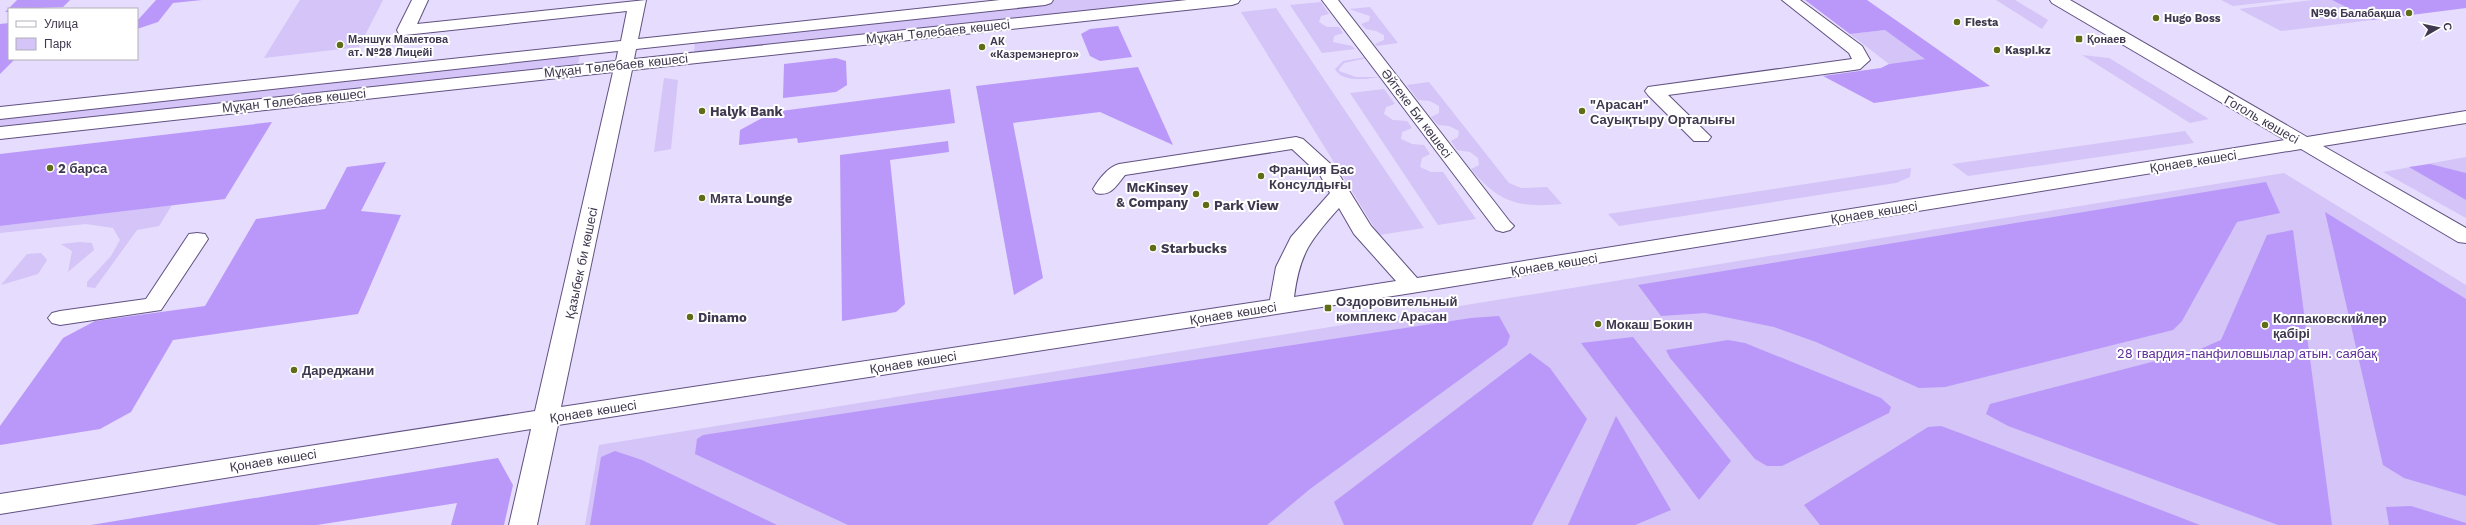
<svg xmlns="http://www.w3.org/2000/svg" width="2466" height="525" viewBox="0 0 2466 525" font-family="'Work Sans',sans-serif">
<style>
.green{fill:#d4c4f7}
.forest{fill:#b998f9}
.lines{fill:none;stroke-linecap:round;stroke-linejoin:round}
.minor-casing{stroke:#615181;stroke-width:2}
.minor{fill:#fff;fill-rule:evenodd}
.poi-dot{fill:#5f6d17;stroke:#fff;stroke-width:1.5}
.labels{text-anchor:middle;stroke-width:4;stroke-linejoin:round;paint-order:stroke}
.far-poi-label{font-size:11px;font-weight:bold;fill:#3f384e;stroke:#fff;text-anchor:start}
.street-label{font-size:13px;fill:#3f384e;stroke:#fff}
.poi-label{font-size:13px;font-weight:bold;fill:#3f384e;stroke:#fff;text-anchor:start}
.park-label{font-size:13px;fill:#5d2d9b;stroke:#fff}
</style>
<rect width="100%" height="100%" fill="#e6dcfe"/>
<g class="green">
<path d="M 300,0 L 383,0 L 359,47 L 264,58 Z"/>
<path d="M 1045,0 L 1232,0 L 694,56 L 695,37 Z"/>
<path d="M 1996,0 L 2015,0 L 2048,20 L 2042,29 Z"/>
<path d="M 2221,0 L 2286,0 L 2233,6 Z"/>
<path d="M 2313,0 L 2332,0 L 2372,20 L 2281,31 L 2239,9 Z"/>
<path d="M 1321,2 L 1329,14 L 1321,16 L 1319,22 L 1327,27 L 1339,27 L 1343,33 L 1334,36 L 1333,42 L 1352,46 L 1355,49 L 1322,53 L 1290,5 Z"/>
<path d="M 1370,7 L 1398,43 L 1377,46 L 1375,44 L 1384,40 L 1384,35 L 1376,31 L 1366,29 L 1361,24 L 1369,21 L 1370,16 L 1349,9 Z"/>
<path d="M 1276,8 L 1424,228 L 1379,235 L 1241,12 Z"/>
<path d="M 1885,30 L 1926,59 L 1889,64 L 1850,34 Z"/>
<path d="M 582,49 L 576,69 L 0,133 L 0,113 Z"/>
<path d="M 2082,55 L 2109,58 L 2209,119 L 2190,123 Z"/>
<path d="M 1366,57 L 1367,58 L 1344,63 L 1339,69 L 1339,71 L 1356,77 L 1381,77 C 1368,79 1342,83 1335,69 L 1343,61 Z"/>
<path d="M 664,78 L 678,80 L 671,149 L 654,152 Z"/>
<path d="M 1429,82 L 1509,183 L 1521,188 L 1547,187 L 1562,204 C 1519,208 1499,203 1471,169 L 1479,165 L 1478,158 L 1470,152 L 1457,150 L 1451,141 L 1458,137 L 1459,131 L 1449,126 L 1438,125 L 1431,117 L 1439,113 L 1439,106 L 1430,101 L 1418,100 L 1407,85 Z"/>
<path d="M 1384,89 L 1395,104 L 1386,107 L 1384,114 L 1393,120 L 1407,121 L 1412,128 L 1402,132 L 1401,139 L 1412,144 L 1424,145 L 1430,154 L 1422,158 L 1420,167 L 1431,172 L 1443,172 L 1476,219 L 1438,225 L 1350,93 Z"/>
<path d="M 2185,131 L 2194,143 L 1968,176 L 1952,164 Z"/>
<path d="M 2466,157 L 2466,218 L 2383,172 Z"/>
<path d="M 1911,168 L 1910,177 L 1896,183 L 1619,226 L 1608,214 Z"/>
<path d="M 2284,173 L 2466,285 L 2466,525 L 585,525 L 599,445 Z"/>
<path d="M 172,205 L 159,226 L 137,230 L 95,288 L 87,287 L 87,282 L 111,256 L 120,240 L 113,228 L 86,224 L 0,233 L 0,226 Z"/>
<path d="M 80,242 L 92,243 L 94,250 L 68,272 L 72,251 L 61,244 Z"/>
<path d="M 41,253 L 47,260 L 38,274 L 1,285 L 27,254 Z"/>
</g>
<g class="forest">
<path d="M 17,0 L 70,0 L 63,7 L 9,9 L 9,12 L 5,12 Z"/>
<path d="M 156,0 L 202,0 L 173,3 L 158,22 L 137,29 L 137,21 Z"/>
<path d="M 1805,0 L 1867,0 L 1990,86 L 1874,103 L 1823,76 L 1881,68 L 1889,64 L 1925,59 L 1885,30 L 1850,34 Z"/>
<path d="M 2332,0 L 2466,0 L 2466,8 L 2372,20 Z"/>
<path d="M 9,23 L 9,59 L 15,59 L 0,74 L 0,24 Z"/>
<path d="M 1118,26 L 1132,57 L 1100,61 L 1090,56 L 1081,34 L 1090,29 Z"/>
<path d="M 836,58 L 846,61 L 847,85 L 836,92 L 783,98 L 784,64 Z"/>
<path d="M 1138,67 L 1173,145 L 1100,112 L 1013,123 L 1043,278 L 1014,295 L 976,86 Z"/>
<path d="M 950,89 L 955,123 L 798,143 L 797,138 L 739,145 L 740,130 L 773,112 Z"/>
<path d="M 272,122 L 225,199 L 0,226 L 0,154 Z"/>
<path d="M 948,141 L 949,152 L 890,160 L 905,304 L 896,312 L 842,321 L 840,155 Z"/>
<path d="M 386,162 L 361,211 L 401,215 L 358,314 L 173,340 L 131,412 L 100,429 L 0,445 L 0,426 L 63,338 L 95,321 L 205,306 L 256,219 L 325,209 L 347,167 Z"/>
<path d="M 2430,164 L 2466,173 L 2466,200 L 2409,167 Z"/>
<path d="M 2266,182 L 2280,213 L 2237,222 L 2182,321 L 2173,330 L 1945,387 L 1919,388 L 1816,342 L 1774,327 L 1705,313 L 1661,316 L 1638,285 Z"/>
<path d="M 2325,212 L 2466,299 L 2466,496 L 2404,478 L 2383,465 Z"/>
<path d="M 2293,230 L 2332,525 L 2278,525 L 2008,426 L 1986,414 L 1990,404 L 2198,350 L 2221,340 L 2267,235 Z"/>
<path d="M 1499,316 L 1510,336 L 1507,345 L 1310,489 L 1267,525 L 848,525 L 695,454 L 697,439 L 703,435 L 1471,318 Z"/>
<path d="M 1633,337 L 1731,461 L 1699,500 L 1581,343 Z"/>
<path d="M 1728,340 L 1745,343 L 1881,398 L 1891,407 L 1889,413 L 1782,466 L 1767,466 L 1755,459 L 1670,358 L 1666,350 Z"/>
<path d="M 1530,353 L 1550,368 L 1587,419 L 1532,525 L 1344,525 L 1334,502 Z"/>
<path d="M 1616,416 L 1671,510 L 1635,525 L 1568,525 Z"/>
<path d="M 1941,426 L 1960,433 L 2200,525 L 1820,525 L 1804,505 L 1928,427 Z"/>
<path d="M 615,451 L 642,460 L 777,525 L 590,525 L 601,457 Z"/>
<path d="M 498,458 L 513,485 L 504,525 L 451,525 L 457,503 L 317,525 L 91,525 Z"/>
<path d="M 2411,506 L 2466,523 L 2466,525 L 2389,525 L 2386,507 Z"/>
</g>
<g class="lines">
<g class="minor-casing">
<g id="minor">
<path d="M 412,0 L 428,0 L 417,24 L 646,0 L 638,39 L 1000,0 L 1053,0 L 1051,3 L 1045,5 L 636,49 L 634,59 L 1187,0 L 1240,0 L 1238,3 L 1232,5 L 632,70 L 561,407 L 1270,300 L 1276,267 L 1291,237 L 1330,193 L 1320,175 L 1292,149 L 1125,175 C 1116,186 1111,197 1096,193 L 1093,189 C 1099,179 1108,167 1119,164 L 1296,137 L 1303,139 L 1335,168 L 1371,226 L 1417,278 L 2285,140 L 2052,3 L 2050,0 L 2070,0 L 2307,137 L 2466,111 L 2466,123 L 2323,146 L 2466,228 L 2466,243 L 2458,242 L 2301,149 L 1412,293 L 558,425 L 537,525 L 509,525 L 531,429 L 0,514 L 0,494 L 535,411 L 613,72 L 0,139 L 0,127 L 616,61 L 618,51 L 0,119 L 0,107 L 621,41 L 627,11 L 405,35 L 399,34 L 397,30 ZM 1339,208 L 1354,234 L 1396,281 L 1294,297 C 1300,252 1310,241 1339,208 Z"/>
<path d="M 1322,0 L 1338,0 L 1510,222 L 1514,226 L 1510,230 L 1503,232 L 1496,230 Z"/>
<path d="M 1782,0 L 1800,0 L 1862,46 L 1870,60 L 1860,69 L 1854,70 L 1668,95 L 1711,137 L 1708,141 L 1694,141 L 1648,95 L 1645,91 L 1648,87 L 1852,59 L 1849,53 Z"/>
<path d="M 197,233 L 205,234 L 208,239 L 161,310 L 60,325 L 52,323 L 48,318 L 52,313 L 60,311 L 146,299 L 189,234 Z"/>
</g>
</g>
<use href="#minor" class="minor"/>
</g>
<g class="poi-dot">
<circle cx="2409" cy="13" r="4"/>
<circle cx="2156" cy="18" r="4"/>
<circle cx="1957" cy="22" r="4"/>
<rect x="2075" y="35" width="8" height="8" rx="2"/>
<circle cx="340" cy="45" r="4"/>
<circle cx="982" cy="47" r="4"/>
<circle cx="1997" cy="50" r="4"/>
<circle cx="702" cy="111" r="4"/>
<circle cx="1582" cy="111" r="4"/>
<circle cx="50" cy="168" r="4"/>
<circle cx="1261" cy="176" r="4"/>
<circle cx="1196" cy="194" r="4"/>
<circle cx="702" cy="198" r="4"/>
<circle cx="1206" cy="205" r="4"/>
<circle cx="1153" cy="248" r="4"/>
<rect x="1324" y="304" width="8" height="8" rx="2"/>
<circle cx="690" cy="317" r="4"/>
<circle cx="1598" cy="324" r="4"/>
<circle cx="2265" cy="325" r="4"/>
<circle cx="294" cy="370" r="4"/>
</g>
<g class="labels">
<g class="far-poi-label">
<text x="2401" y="17" text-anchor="end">№96 Балабақша</text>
<text x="2164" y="22">Hugo Boss</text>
<text x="1965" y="26">Fiesta</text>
<text x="348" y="43">Мәншүк Маметова<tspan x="348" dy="13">ат. №28 Лицейі</tspan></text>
<text x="2087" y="43">Қонаев</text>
<text x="990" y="45">АК<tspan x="990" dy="13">«Казремэнерго»</tspan></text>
<text x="2005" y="54">Kaspi.kz</text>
</g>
<g class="street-label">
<text transform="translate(938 31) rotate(-6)" y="5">Мұқан Төлебаев көшесі</text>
<text transform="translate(616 65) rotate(-6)" y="5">Мұқан Төлебаев көшесі</text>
<text transform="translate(294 100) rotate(-6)" y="5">Мұқан Төлебаев көшесі</text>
<text transform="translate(1417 113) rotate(53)" y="5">Әйтеке Би көшесі</text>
<text transform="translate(2262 119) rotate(30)" y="5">Гоголь көшесі</text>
<text transform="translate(2193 161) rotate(-9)" y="5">Қонаев көшесі</text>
<text transform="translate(1874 212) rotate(-9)" y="5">Қонаев көшесі</text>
<text transform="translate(581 263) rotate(-78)" y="5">Қазыбек би көшесі</text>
<text transform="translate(1554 264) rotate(-9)" y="5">Қонаев көшесі</text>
<text transform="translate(1233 313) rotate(-9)" y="5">Қонаев көшесі</text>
<text transform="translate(913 362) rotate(-9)" y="5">Қонаев көшесі</text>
<text transform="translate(593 411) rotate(-9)" y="5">Қонаев көшесі</text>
<text transform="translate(273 460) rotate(-9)" y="5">Қонаев көшесі</text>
</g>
<g class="poi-label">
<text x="1590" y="109">"Арасан"<tspan x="1590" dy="15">Сауықтыру Орталығы</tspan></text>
<text x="710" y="116">Halyk Bank</text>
<text x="58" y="173">2 барса</text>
<text x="1269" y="174">Франция Бас<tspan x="1269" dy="15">Консулдығы</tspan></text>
<text x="1188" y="192" text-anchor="end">McKinsey<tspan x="1188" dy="15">&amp; Company</tspan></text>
<text x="710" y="203">Мята Lounge</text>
<text x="1214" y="210">Park View</text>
<text x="1161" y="253">Starbucks</text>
<text x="1336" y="306">Оздоровительный<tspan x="1336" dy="15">комплекс Арасан</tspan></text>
<text x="698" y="322">Dinamo</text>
<text x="2273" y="323">Колпаковскийлер<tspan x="2273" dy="15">қабірі</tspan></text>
<text x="1606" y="329">Мокаш Бокин</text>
<text x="302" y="375">Дареджани</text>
</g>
<g class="park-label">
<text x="2247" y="358">28 гвардия-панфиловшылар атын. саябақ</text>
</g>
</g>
<rect x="8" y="8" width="130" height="52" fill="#ffffff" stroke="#b2afb8"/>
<rect x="16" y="21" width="20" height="6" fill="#ffffff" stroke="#b2afb8"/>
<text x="44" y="28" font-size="12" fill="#3f384e">Улица</text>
<rect x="16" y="38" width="20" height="12" fill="#d4c4f7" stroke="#b2afb8"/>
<text x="44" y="48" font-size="12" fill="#3f384e">Парк</text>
<g transform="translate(2438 28) rotate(81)" stroke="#ffffff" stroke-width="3" paint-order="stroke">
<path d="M0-3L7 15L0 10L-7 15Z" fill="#3f384e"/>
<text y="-6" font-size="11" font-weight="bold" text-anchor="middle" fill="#3f384e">С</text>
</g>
</svg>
